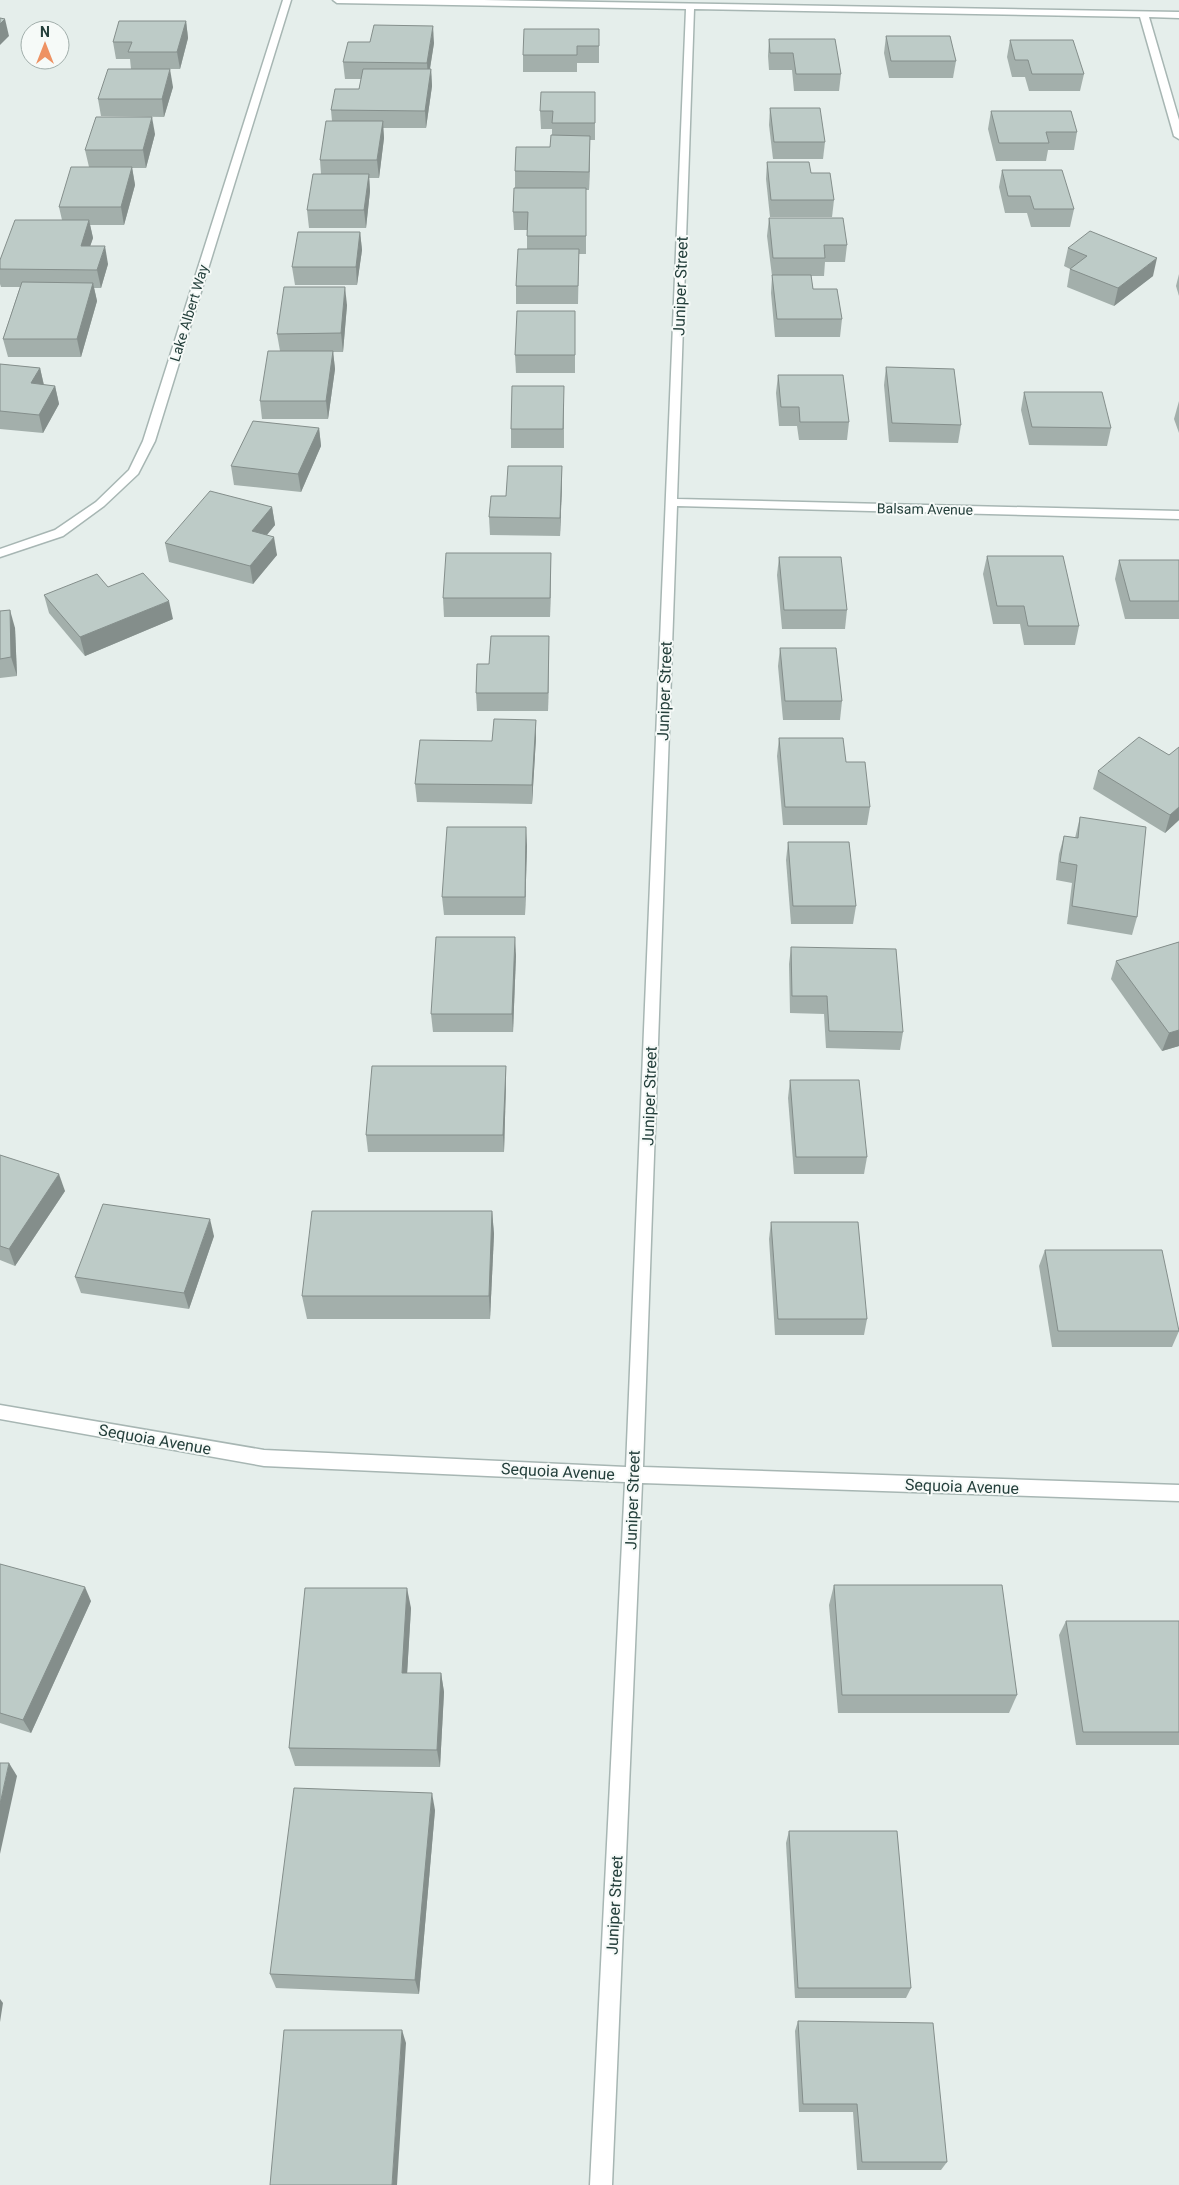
<svg xmlns="http://www.w3.org/2000/svg" width="1179" height="2185" viewBox="0 0 1179 2185" font-family="Roboto,sans-serif">
<style>
.lines{fill:none;stroke-linecap:round;stroke-linejoin:round}
.minor-casing{stroke:#a7b6b3;stroke-width:3}
.minor{fill:#fff;fill-rule:evenodd}
.wall{fill:#a3afab}
.shaded-wall{fill:#848e8b}
.building{fill:#bdcbc7;stroke:#848e8b}
.labels{text-anchor:middle;stroke-width:4;stroke-linejoin:round;paint-order:stroke}
.far-street-label{font-size:14px;fill:#243f3b;stroke:#f6faf8}
.street-label{font-size:16px;fill:#243f3b;stroke:#f6faf8}
</style>
<rect width="100%" height="100%" fill="#e5eeeb"/>
<g class="lines">
<g class="minor-casing">
<g id="minor">
<path d="M 283,0 L 291,0 L 155,441 L 138,474 L 104,506 L 63,536 L 0,557 L 0,549 L 55,530 L 96,502 L 129,470 L 143,441 Z"/>
<path d="M 333,0 L 483,0 L 1179,12 L 1179,18 L 1149,17 L 1179,120 L 1179,139 L 1174,136 L 1140,17 L 694,9 L 677,499 L 1179,511 L 1179,519 L 677,506 L 643,1467 L 1179,1485 L 1179,1501 L 642,1483 L 612,2185 L 590,2185 L 625,1482 L 264,1466 L 0,1419 L 0,1405 L 264,1450 L 626,1467 L 686,9 L 337,3 Z"/>
</g>
</g>
<use href="#minor" class="minor"/>
</g>
<g class="wall">
<path d="M 186,21 L 188,38 L 180,69 L 133,69 L 173,87 L 164,117 L 101,116 L 98,99 L 131,69 L 130,59 L 116,59 L 113,42 Z"/>
<path d="M 599,29 L 599,63 L 577,63 L 577,72 L 523,72 L 523,55 Z"/>
<path d="M 886,36 L 956,61 L 953,78 L 889,78 L 884,53 Z"/>
<path d="M 769,39 L 841,74 L 839,91 L 794,91 L 792,70 L 769,70 L 768,56 Z"/>
<path d="M 1010,40 L 1084,74 L 1080,91 L 1029,91 L 1025,77 L 1012,77 L 1007,57 Z"/>
<path d="M 434,43 L 430,69 L 431,69 L 432,86 L 426,128 L 383,128 L 384,138 L 379,178 L 369,178 L 370,191 L 366,228 L 309,228 L 307,210 L 321,174 L 320,160 L 332,121 L 331,110 L 359,89 L 361,79 L 345,79 L 343,62 Z"/>
<path d="M 595,92 L 595,140 L 590,140 L 589,190 L 586,190 L 586,254 L 579,254 L 578,304 L 516,304 L 516,286 L 527,249 L 527,230 L 514,230 L 513,212 L 515,188 L 515,171 L 550,147 L 552,135 L 552,129 L 541,129 L 540,111 Z"/>
<path d="M 770,108 L 825,142 L 823,159 L 773,159 L 769,125 Z"/>
<path d="M 991,111 L 1077,132 L 1074,150 L 1048,150 L 1046,161 L 996,161 L 988,129 Z"/>
<path d="M 155,134 L 146,168 L 132,168 L 135,185 L 124,225 L 90,225 L 93,238 L 90,246 L 108,264 L 101,288 L 94,288 L 97,301 L 81,357 L 8,357 L 3,339 L 20,287 L 1,287 L 0,284 L 0,260 L 62,220 L 59,207 L 89,167 L 85,150 Z"/>
<path d="M 767,162 L 811,173 L 834,200 L 832,217 L 770,217 L 766,179 Z"/>
<path d="M 1002,170 L 1074,209 L 1070,227 L 1031,227 L 1027,213 L 1005,213 L 999,187 Z"/>
<path d="M 769,218 L 847,245 L 845,262 L 825,262 L 824,276 L 811,276 L 813,289 L 842,319 L 840,337 L 775,337 L 771,293 L 772,276 L 767,236 Z"/>
<path d="M 360,232 L 362,250 L 357,285 L 295,285 L 292,267 Z"/>
<path d="M 1068,248 L 1153,276 L 1114,306 L 1067,287 L 1070,269 L 1064,266 Z"/>
<path d="M 1179,274 L 1179,296 L 1176,286 Z"/>
<path d="M 347,305 L 343,352 L 333,352 L 335,369 L 328,419 L 262,419 L 260,401 L 280,351 L 277,334 Z"/>
<path d="M 575,311 L 575,373 L 516,373 L 515,355 Z"/>
<path d="M 0,364 L 40,368 L 44,385 L 55,386 L 59,404 L 43,433 L 0,429 Z"/>
<path d="M 886,367 L 961,425 L 958,443 L 889,442 L 884,385 Z"/>
<path d="M 778,375 L 849,422 L 847,440 L 799,440 L 797,426 L 779,426 L 776,393 Z"/>
<path d="M 1024,392 L 1111,428 L 1107,446 L 1029,445 L 1021,410 Z"/>
<path d="M 1179,401 L 1179,433 L 1174,419 Z"/>
<path d="M 564,404 L 564,448 L 511,448 L 511,429 Z"/>
<path d="M 319,428 L 321,446 L 301,492 L 234,485 L 231,466 Z"/>
<path d="M 562,466 L 562,484 L 560,536 L 490,535 L 489,517 L 506,496 Z"/>
<path d="M 272,507 L 275,525 L 267,535 L 277,555 L 253,584 L 169,562 L 165,543 Z"/>
<path d="M 551,553 L 550,617 L 444,617 L 443,598 Z"/>
<path d="M 987,556 L 1079,626 L 1075,645 L 1024,645 L 1020,624 L 993,624 L 983,574 Z"/>
<path d="M 779,557 L 847,610 L 845,629 L 782,629 L 777,575 Z"/>
<path d="M 1119,560 L 1179,560 L 1179,619 L 1125,619 L 1115,579 Z"/>
<path d="M 108,587 L 173,619 L 85,656 L 49,613 L 44,595 Z"/>
<path d="M 0,611 L 15,628 L 17,676 L 0,678 Z"/>
<path d="M 549,636 L 548,711 L 477,711 L 476,693 L 489,664 Z"/>
<path d="M 780,648 L 842,701 L 840,720 L 783,720 L 778,666 Z"/>
<path d="M 536,720 L 536,738 L 532,804 L 417,802 L 415,784 L 492,741 Z"/>
<path d="M 779,738 L 846,762 L 870,807 L 867,825 L 783,825 L 777,756 Z"/>
<path d="M 1169,755 L 1179,820 L 1165,833 L 1093,789 L 1098,771 Z"/>
<path d="M 1080,817 L 1137,917 L 1132,935 L 1067,924 L 1072,883 L 1056,880 L 1059,854 L 1064,836 L 1075,838 Z"/>
<path d="M 788,842 L 856,906 L 853,924 L 791,924 L 786,860 Z"/>
<path d="M 527,845 L 525,915 L 444,915 L 442,897 Z"/>
<path d="M 1179,942 L 1179,1046 L 1162,1051 L 1111,979 L 1116,961 Z"/>
<path d="M 791,947 L 903,1032 L 900,1050 L 826,1048 L 824,1014 L 790,1013 L 789,964 Z"/>
<path d="M 516,955 L 513,1032 L 433,1032 L 431,1014 Z"/>
<path d="M 506,1066 L 506,1083 L 504,1152 L 368,1152 L 366,1135 Z"/>
<path d="M 790,1080 L 867,1157 L 864,1174 L 794,1174 L 788,1098 Z"/>
<path d="M 0,1155 L 65,1191 L 15,1266 L 0,1260 Z"/>
<path d="M 492,1211 L 494,1234 L 490,1319 L 307,1319 L 302,1296 Z"/>
<path d="M 771,1222 L 867,1319 L 864,1335 L 775,1335 L 769,1239 Z"/>
<path d="M 214,1236 L 189,1309 L 81,1293 L 75,1277 Z"/>
<path d="M 1045,1250 L 1179,1331 L 1172,1347 L 1052,1347 L 1039,1266 Z"/>
<path d="M 0,1564 L 91,1601 L 31,1733 L 0,1723 Z"/>
<path d="M 834,1585 L 1017,1695 L 1009,1713 L 838,1713 L 829,1605 Z"/>
<path d="M 411,1608 L 407,1673 L 441,1673 L 444,1692 L 440,1767 L 295,1766 L 289,1748 Z"/>
<path d="M 1066,1621 L 1179,1621 L 1179,1745 L 1076,1745 L 1059,1635 Z"/>
<path d="M 435,1810 L 419,1994 L 276,1988 L 270,1974 Z"/>
<path d="M 789,1831 L 911,1988 L 906,1998 L 795,1998 L 786,1843 Z"/>
<path d="M 798,2021 L 947,2162 L 941,2170 L 857,2170 L 853,2112 L 799,2112 L 795,2031 Z"/>
</g>
<g class="shaded-wall">
<path d="M 5,19 L 9,36 L 0,45 L 0,24 Z"/>
<path d="M 186,21 L 188,38 L 180,69 L 177,52 Z"/>
<path d="M 433,26 L 434,43 L 428,80 L 427,63 Z"/>
<path d="M 170,69 L 173,87 L 164,117 L 162,99 Z"/>
<path d="M 431,69 L 432,86 L 426,128 L 425,111 Z"/>
<path d="M 152,117 L 155,134 L 146,168 L 143,150 Z"/>
<path d="M 383,121 L 384,138 L 379,178 L 377,160 Z"/>
<path d="M 590,136 L 590,153 L 589,190 L 589,172 Z"/>
<path d="M 132,167 L 135,185 L 124,225 L 121,207 Z"/>
<path d="M 369,174 L 370,191 L 366,228 L 364,210 Z"/>
<path d="M 89,220 L 93,238 L 84,264 L 81,246 Z"/>
<path d="M 360,232 L 362,250 L 357,285 L 356,267 Z"/>
<path d="M 105,246 L 108,264 L 101,288 L 97,270 Z"/>
<path d="M 1157,258 L 1153,276 L 1114,306 L 1118,288 Z"/>
<path d="M 93,283 L 97,301 L 81,357 L 77,339 Z"/>
<path d="M 345,287 L 347,305 L 343,352 L 341,333 Z"/>
<path d="M 333,351 L 335,369 L 328,419 L 326,401 Z"/>
<path d="M 40,368 L 44,386 L 31,383 Z"/>
<path d="M 55,386 L 59,404 L 43,433 L 39,415 Z"/>
<path d="M 319,428 L 321,446 L 301,492 L 298,474 Z"/>
<path d="M 562,466 L 562,484 L 560,536 L 560,518 Z"/>
<path d="M 272,507 L 275,525 L 255,549 L 252,531 Z"/>
<path d="M 274,537 L 277,555 L 253,584 L 250,566 Z"/>
<path d="M 551,553 L 551,571 L 550,617 L 550,598 Z"/>
<path d="M 169,601 L 173,619 L 85,656 L 80,637 Z"/>
<path d="M 10,610 L 15,628 L 17,676 L 11,657 Z"/>
<path d="M 549,636 L 549,654 L 548,711 L 548,693 Z"/>
<path d="M 536,720 L 536,738 L 532,804 L 532,785 Z"/>
<path d="M 1179,807 L 1179,820 L 1165,833 L 1170,815 Z"/>
<path d="M 526,827 L 527,845 L 525,915 L 525,897 Z"/>
<path d="M 515,937 L 516,955 L 513,1032 L 512,1014 Z"/>
<path d="M 1179,1030 L 1179,1046 L 1162,1051 L 1169,1033 Z"/>
<path d="M 506,1066 L 506,1083 L 504,1152 L 503,1135 Z"/>
<path d="M 59,1174 L 65,1191 L 15,1266 L 9,1249 Z"/>
<path d="M 492,1211 L 494,1234 L 490,1319 L 489,1296 Z"/>
<path d="M 210,1219 L 214,1236 L 189,1309 L 184,1293 Z"/>
<path d="M 85,1587 L 91,1601 L 31,1733 L 23,1720 Z"/>
<path d="M 407,1588 L 411,1608 L 406,1692 L 402,1673 Z"/>
<path d="M 441,1673 L 444,1692 L 440,1767 L 437,1750 Z"/>
<path d="M 9,1763 L 17,1776 L 0,1854 L 0,1804 Z"/>
<path d="M 432,1793 L 435,1810 L 419,1994 L 415,1980 Z"/>
<path d="M 0,1999 L 3,2003 L 0,2022 Z"/>
<path d="M 402,2030 L 406,2043 L 397,2185 L 392,2185 Z"/>
</g>
<g class="building">
<path d="M 0,18 L 5,19 L 0,24 Z"/>
<path d="M 119,21 L 186,21 L 177,52 L 128,52 L 132,42 L 113,42 Z"/>
<path d="M 374,25 L 433,26 L 427,63 L 343,62 L 348,42 L 370,42 Z"/>
<path d="M 524,29 L 599,29 L 599,46 L 577,46 L 577,55 L 523,55 Z"/>
<path d="M 886,36 L 950,36 L 956,61 L 891,61 Z"/>
<path d="M 769,39 L 835,39 L 841,74 L 796,74 L 793,53 L 770,53 Z"/>
<path d="M 1010,40 L 1073,40 L 1084,74 L 1032,74 L 1028,60 L 1015,60 Z"/>
<path d="M 108,69 L 170,69 L 162,99 L 98,99 Z"/>
<path d="M 363,69 L 431,69 L 425,111 L 331,110 L 335,89 L 359,89 Z"/>
<path d="M 541,92 L 595,92 L 595,123 L 552,123 L 553,111 L 540,111 Z"/>
<path d="M 770,108 L 820,108 L 825,142 L 774,142 Z"/>
<path d="M 991,111 L 1071,111 L 1077,132 L 1046,132 L 1049,143 L 999,143 Z"/>
<path d="M 96,117 L 152,117 L 143,150 L 85,150 Z"/>
<path d="M 326,121 L 383,121 L 377,160 L 320,160 Z"/>
<path d="M 551,135 L 590,136 L 589,172 L 515,171 L 516,147 L 550,147 Z"/>
<path d="M 767,162 L 809,162 L 811,173 L 830,173 L 834,200 L 771,200 Z"/>
<path d="M 71,167 L 132,167 L 121,207 L 59,207 Z"/>
<path d="M 1002,170 L 1062,170 L 1074,209 L 1034,209 L 1030,196 L 1008,196 Z"/>
<path d="M 313,174 L 369,174 L 364,210 L 307,210 Z"/>
<path d="M 514,188 L 586,188 L 586,236 L 527,236 L 528,212 L 513,212 Z"/>
<path d="M 769,218 L 843,218 L 847,245 L 824,245 L 825,258 L 773,258 Z"/>
<path d="M 15,220 L 89,220 L 81,246 L 105,246 L 97,270 L 0,269 L 0,260 Z"/>
<path d="M 1090,231 L 1157,258 L 1118,288 L 1070,269 L 1087,256 L 1068,248 Z"/>
<path d="M 298,232 L 360,232 L 356,267 L 292,267 Z"/>
<path d="M 518,249 L 579,249 L 578,286 L 516,286 Z"/>
<path d="M 772,275 L 811,275 L 813,289 L 837,289 L 842,319 L 777,319 Z"/>
<path d="M 22,282 L 93,283 L 77,339 L 3,339 Z"/>
<path d="M 284,287 L 345,287 L 341,333 L 277,334 Z"/>
<path d="M 517,311 L 575,311 L 575,355 L 515,355 Z"/>
<path d="M 268,351 L 333,351 L 326,401 L 260,401 Z"/>
<path d="M 0,364 L 40,368 L 31,383 L 55,386 L 39,415 L 0,411 Z"/>
<path d="M 886,367 L 954,369 L 961,425 L 892,423 Z"/>
<path d="M 778,375 L 843,375 L 849,422 L 800,422 L 799,407 L 781,407 Z"/>
<path d="M 512,386 L 564,386 L 563,429 L 511,429 Z"/>
<path d="M 1024,392 L 1102,392 L 1111,428 L 1032,427 Z"/>
<path d="M 253,421 L 319,428 L 298,474 L 231,466 Z"/>
<path d="M 508,466 L 562,466 L 560,518 L 489,517 L 491,496 L 506,496 Z"/>
<path d="M 210,491 L 272,507 L 252,531 L 274,537 L 250,566 L 165,543 Z"/>
<path d="M 446,553 L 551,553 L 550,598 L 443,598 Z"/>
<path d="M 987,556 L 1063,556 L 1079,626 L 1028,626 L 1024,606 L 997,606 Z"/>
<path d="M 779,557 L 841,557 L 847,610 L 784,610 Z"/>
<path d="M 1119,560 L 1179,560 L 1179,601 L 1130,601 Z"/>
<path d="M 143,573 L 169,601 L 80,637 L 44,595 L 97,574 L 108,587 Z"/>
<path d="M 10,610 L 11,657 L 0,659 L 0,611 Z"/>
<path d="M 491,636 L 549,636 L 548,693 L 476,693 L 477,664 L 489,664 Z"/>
<path d="M 780,648 L 836,648 L 842,701 L 785,701 Z"/>
<path d="M 494,719 L 536,720 L 532,785 L 415,784 L 420,740 L 492,741 Z"/>
<path d="M 1139,737 L 1169,755 L 1179,747 L 1179,807 L 1170,815 L 1098,771 Z"/>
<path d="M 779,738 L 843,738 L 846,762 L 865,762 L 870,807 L 785,807 Z"/>
<path d="M 1080,817 L 1146,827 L 1137,917 L 1072,906 L 1077,865 L 1060,862 L 1064,836 L 1078,838 Z"/>
<path d="M 447,827 L 526,827 L 525,897 L 442,897 Z"/>
<path d="M 788,842 L 849,842 L 856,906 L 793,906 Z"/>
<path d="M 436,937 L 515,937 L 512,1014 L 431,1014 Z"/>
<path d="M 1179,942 L 1179,1030 L 1169,1033 L 1116,961 Z"/>
<path d="M 791,947 L 896,949 L 903,1032 L 829,1031 L 827,996 L 792,996 Z"/>
<path d="M 372,1066 L 506,1066 L 503,1135 L 366,1135 Z"/>
<path d="M 790,1080 L 859,1080 L 867,1157 L 796,1157 Z"/>
<path d="M 0,1155 L 59,1174 L 9,1249 L 0,1246 Z"/>
<path d="M 103,1204 L 210,1219 L 184,1293 L 75,1277 Z"/>
<path d="M 312,1211 L 492,1211 L 489,1296 L 302,1296 Z"/>
<path d="M 771,1222 L 858,1222 L 867,1319 L 778,1319 Z"/>
<path d="M 1045,1250 L 1162,1250 L 1179,1331 L 1058,1331 Z"/>
<path d="M 0,1564 L 85,1587 L 23,1720 L 0,1713 Z"/>
<path d="M 834,1585 L 1002,1585 L 1017,1695 L 842,1695 Z"/>
<path d="M 305,1588 L 407,1588 L 402,1673 L 441,1673 L 437,1750 L 289,1748 Z"/>
<path d="M 1066,1621 L 1179,1621 L 1179,1732 L 1083,1732 Z"/>
<path d="M 0,1763 L 9,1763 L 0,1804 Z"/>
<path d="M 294,1788 L 432,1793 L 415,1980 L 270,1974 Z"/>
<path d="M 789,1831 L 897,1831 L 911,1988 L 798,1988 Z"/>
<path d="M 798,2021 L 933,2023 L 947,2162 L 862,2162 L 857,2104 L 803,2104 Z"/>
<path d="M 284,2030 L 402,2030 L 392,2185 L 270,2185 Z"/>
</g>
<g class="labels">
<g class="far-street-label">
<text transform="translate(189 313) rotate(-73)" y="5">Lake Albert Way</text>
<text transform="translate(925 509) rotate(1)" y="5">Balsam Avenue</text>
</g>
<g class="street-label">
<text transform="translate(680 286) rotate(-88)" y="6">Juniper Street</text>
<text transform="translate(664 691) rotate(-88)" y="6">Juniper Street</text>
<text transform="translate(649 1096) rotate(-88)" y="6">Juniper Street</text>
<text transform="translate(155 1439) rotate(10)" y="6">Sequoia Avenue</text>
<text transform="translate(558 1471) rotate(3)" y="6">Sequoia Avenue</text>
<text transform="translate(962 1486) rotate(2)" y="6">Sequoia Avenue</text>
<text transform="translate(632 1500) rotate(-88)" y="6">Juniper Street</text>
<text transform="translate(614 1905) rotate(-87)" y="6">Juniper Street</text>
</g>
</g>
<g transform="translate(45 45)"><circle r="24" fill="#f6faf8" stroke="#a2afac"/>
<path d="M0-4L9 19L0 12L-9 19Z" fill="#ee9263"/>
<text y="-8" font-size="14" font-weight="bold" text-anchor="middle" fill="#243f3b">N</text>
</g>
</svg>
